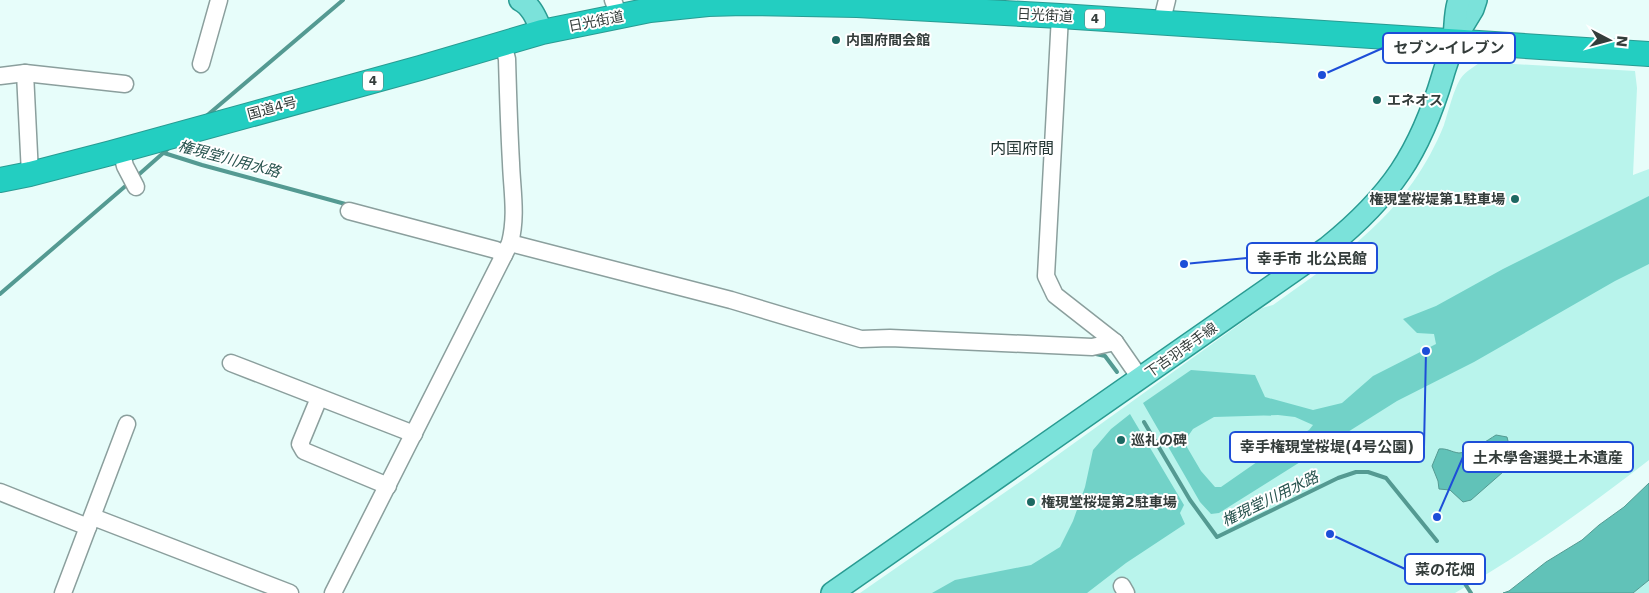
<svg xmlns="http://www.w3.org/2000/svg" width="1649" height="593" viewBox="0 0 1649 593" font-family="'DejaVu Sans','Noto Sans JP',sans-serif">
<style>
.green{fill:#b9f4ec}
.forest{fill:#72d2c8;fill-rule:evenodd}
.water{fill:#61c2b8;stroke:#549a92}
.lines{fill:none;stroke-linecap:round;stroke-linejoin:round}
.stream{stroke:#549a92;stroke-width:4}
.minor-casing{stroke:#8b9f9d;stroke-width:19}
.major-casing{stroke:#299b92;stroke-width:24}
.highway-casing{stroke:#299b92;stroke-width:26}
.minor{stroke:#fff;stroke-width:16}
.major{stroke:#7be2da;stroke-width:21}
.highway{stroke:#23cec1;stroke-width:24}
.poi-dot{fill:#1d6862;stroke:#fff;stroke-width:2}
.labels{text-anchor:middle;stroke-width:4;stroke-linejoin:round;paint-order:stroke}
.shield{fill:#fff;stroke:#717776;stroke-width:1}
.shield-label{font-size:12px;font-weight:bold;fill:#343d3b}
.street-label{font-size:14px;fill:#343d3b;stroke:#fff}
.poi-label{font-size:14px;font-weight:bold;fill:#343d3b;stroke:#fff;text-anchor:start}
.water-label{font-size:15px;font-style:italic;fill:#27534e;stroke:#fff}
.quarter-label{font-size:16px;fill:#223432;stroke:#fff}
.leader{fill:none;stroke:#1d4ed8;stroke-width:2}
.callout-dot{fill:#1d4ed8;stroke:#fff;stroke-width:2}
.callout{fill:#fff;stroke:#1d4ed8;stroke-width:2}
.callout-label{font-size:15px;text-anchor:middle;font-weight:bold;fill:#343d3b}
</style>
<rect width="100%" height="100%" fill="#e7fdfa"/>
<g class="green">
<path d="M 1481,62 L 1635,71 L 1637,88 L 1633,175 L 1649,169 L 1649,460 C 1587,508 1523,554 1455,593 L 860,593 L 1027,477 L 1262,308 L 1273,305 C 1323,269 1377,234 1413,182 C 1425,165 1436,145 1444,125 C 1448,113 1454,88 1461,78 C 1465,72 1475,66 1481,62 Z"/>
<path d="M 1649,580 L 1649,593 L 1633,593 Z"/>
</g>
<g class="forest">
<path d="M 1649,196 L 1649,264 L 1615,281 L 1474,362 L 1397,401 L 1219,513 L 1211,514 L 1200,502 L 1143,403 L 1191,370 L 1255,375 L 1265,397 L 1313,410 L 1342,403 L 1373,376 L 1436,344 L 1434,334 L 1417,333 L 1403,319 L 1436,306 L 1503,269 ZM 1278,415 L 1295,417 L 1313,425 L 1309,430 L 1274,450 L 1221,487 L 1215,487 L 1201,471 L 1184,442 L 1193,429 L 1214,417 Z"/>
<path d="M 1130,414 L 1184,505 L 1180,513 L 1185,524 L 1126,563 L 1087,593 L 932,593 L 955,580 L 1031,565 L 1060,547 L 1073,521 L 1085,487 L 1093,450 L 1111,429 Z"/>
</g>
<g class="water">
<path d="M 1496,435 L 1507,437 L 1512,457 L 1503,472 L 1471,500 L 1463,502 L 1450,490 L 1439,489 L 1438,481 L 1432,466 L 1439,449 C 1447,448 1451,452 1459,453 C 1469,453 1488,440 1496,435 Z"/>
<path d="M 1649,483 L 1649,580 L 1633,593 L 1503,593 L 1509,591 L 1546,562 L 1582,540 L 1599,525 L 1624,507 Z"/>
</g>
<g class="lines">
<g class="stream">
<path d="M 204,118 L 343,0"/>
<path d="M 164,153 L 202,165 L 349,205"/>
<path d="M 136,177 L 170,147"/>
<path d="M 0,294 L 129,183"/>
<path d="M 1096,354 L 1105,356 L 1117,372"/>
<path d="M 1144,422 L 1190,500 L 1217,537 L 1338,478 L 1356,472 L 1368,472 L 1386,478 L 1437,541"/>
<path d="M 1460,576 L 1471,593"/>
</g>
<g class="minor-casing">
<g id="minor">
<path d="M 613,0 L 619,16"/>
<path d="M 1060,16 L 1046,276 L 1055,295 L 1115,342 L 1140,378"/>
<path d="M 1161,24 L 1167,0"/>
<path d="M 201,64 L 219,0"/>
<path d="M 25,73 L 30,174"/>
<path d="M 0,76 L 25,73 L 125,84"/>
<path d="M 121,150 L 125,166 L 136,187"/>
<path d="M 349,211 L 496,250 L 504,255"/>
<path d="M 510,243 L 731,300 L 861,339 L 890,338 L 1092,347 L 1115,342"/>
<path d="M 231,363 L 414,434"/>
<path d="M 319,398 L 300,444 L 304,451 L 388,486"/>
<path d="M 0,492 L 88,527"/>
<path d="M 93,517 L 290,593"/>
<path d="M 1122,586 L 1126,593"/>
<path d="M 63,593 L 127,424"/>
<path d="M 333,593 L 510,243 C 517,215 512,191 511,163 C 509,128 508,94 507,59 L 503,44"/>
</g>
</g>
<g class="major-casing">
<g id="major">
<path d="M 520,0 C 532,6 537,20 542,32"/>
<path d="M 1456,37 L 1473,9 L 1476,0"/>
<path d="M 832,593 L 1328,247 C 1391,196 1420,153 1443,75 C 1446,64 1451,53 1453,42 C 1456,28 1454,13 1459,0"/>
</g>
</g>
<g class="highway-casing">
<path id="highway" d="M 0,180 L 30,174 L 111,153 L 420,68 L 542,32 L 650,10 L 708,4 L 744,3 L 857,5 L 1060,16 L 1649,54"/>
</g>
<use href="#minor" class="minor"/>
<use href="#major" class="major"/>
<use href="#highway" class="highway"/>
</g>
<g class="poi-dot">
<circle cx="836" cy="40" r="5"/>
<circle cx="1377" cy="100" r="5"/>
<circle cx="1515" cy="199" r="5"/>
<circle cx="1121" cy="440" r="5"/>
<circle cx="1031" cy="502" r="5"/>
</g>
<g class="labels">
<g class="shield">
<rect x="1085" y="9.5" width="20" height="19" rx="4"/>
<rect x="363" y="71.5" width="20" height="19" rx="4"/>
</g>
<g class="shield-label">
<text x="1095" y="23">4</text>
<text x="373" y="85">4</text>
</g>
<g class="street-label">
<text transform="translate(1045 15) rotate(3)" y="5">日光街道</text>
<text transform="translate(596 21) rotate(-11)" y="5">日光街道</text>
<text transform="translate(272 108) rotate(-15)" y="5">国道4号</text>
<text transform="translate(1181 350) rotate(-35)" y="5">下吉羽幸手線</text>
</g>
<g class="poi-label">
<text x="846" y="45">内国府間会館</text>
<text x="1387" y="105">エネオス</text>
<text x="1505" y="204" text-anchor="end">権現堂桜堤第1駐車場</text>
<text x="1131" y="445">巡礼の碑</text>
<text x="1041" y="507">権現堂桜堤第2駐車場</text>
</g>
<g class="water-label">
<text transform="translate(229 159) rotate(15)" y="5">権現堂川用水路</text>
<text transform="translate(1270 499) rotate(-26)" y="5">権現堂川用水路</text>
</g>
<g class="quarter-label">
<text x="1022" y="154">内国府間</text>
</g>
</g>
<path class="leader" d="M1322 75L1383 48M1184 264L1247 258M1426 351L1424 447M1437 517L1463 457M1330 534L1405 569"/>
<g class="callout-dot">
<circle cx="1322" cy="75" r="5"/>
<circle cx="1184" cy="264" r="5"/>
<circle cx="1426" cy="351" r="5"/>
<circle cx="1437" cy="517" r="5"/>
<circle cx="1330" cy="534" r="5"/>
</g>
<g class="callout">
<rect x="1383" y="33" width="132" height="30" rx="5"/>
<rect x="1247" y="243" width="130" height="30" rx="5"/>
<rect x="1230" y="432" width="194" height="30" rx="5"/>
<rect x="1463" y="442" width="170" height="30" rx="5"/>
<rect x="1405" y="554" width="80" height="30" rx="5"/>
</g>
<g class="callout-label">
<text x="1449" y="53">セブン-イレブン</text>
<text x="1312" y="264">幸手市 北公民館</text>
<text x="1327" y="452">幸手権現堂桜堤(4号公園)</text>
<text x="1548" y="463">土木學舎選奨土木遺産</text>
<text x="1445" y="575">菜の花畑</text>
</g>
<g transform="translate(1609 40) rotate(96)" stroke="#ffffff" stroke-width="4" paint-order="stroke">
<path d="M0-4L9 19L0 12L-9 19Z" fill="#343d3b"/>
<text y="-8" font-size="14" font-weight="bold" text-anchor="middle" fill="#343d3b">N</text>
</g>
</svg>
